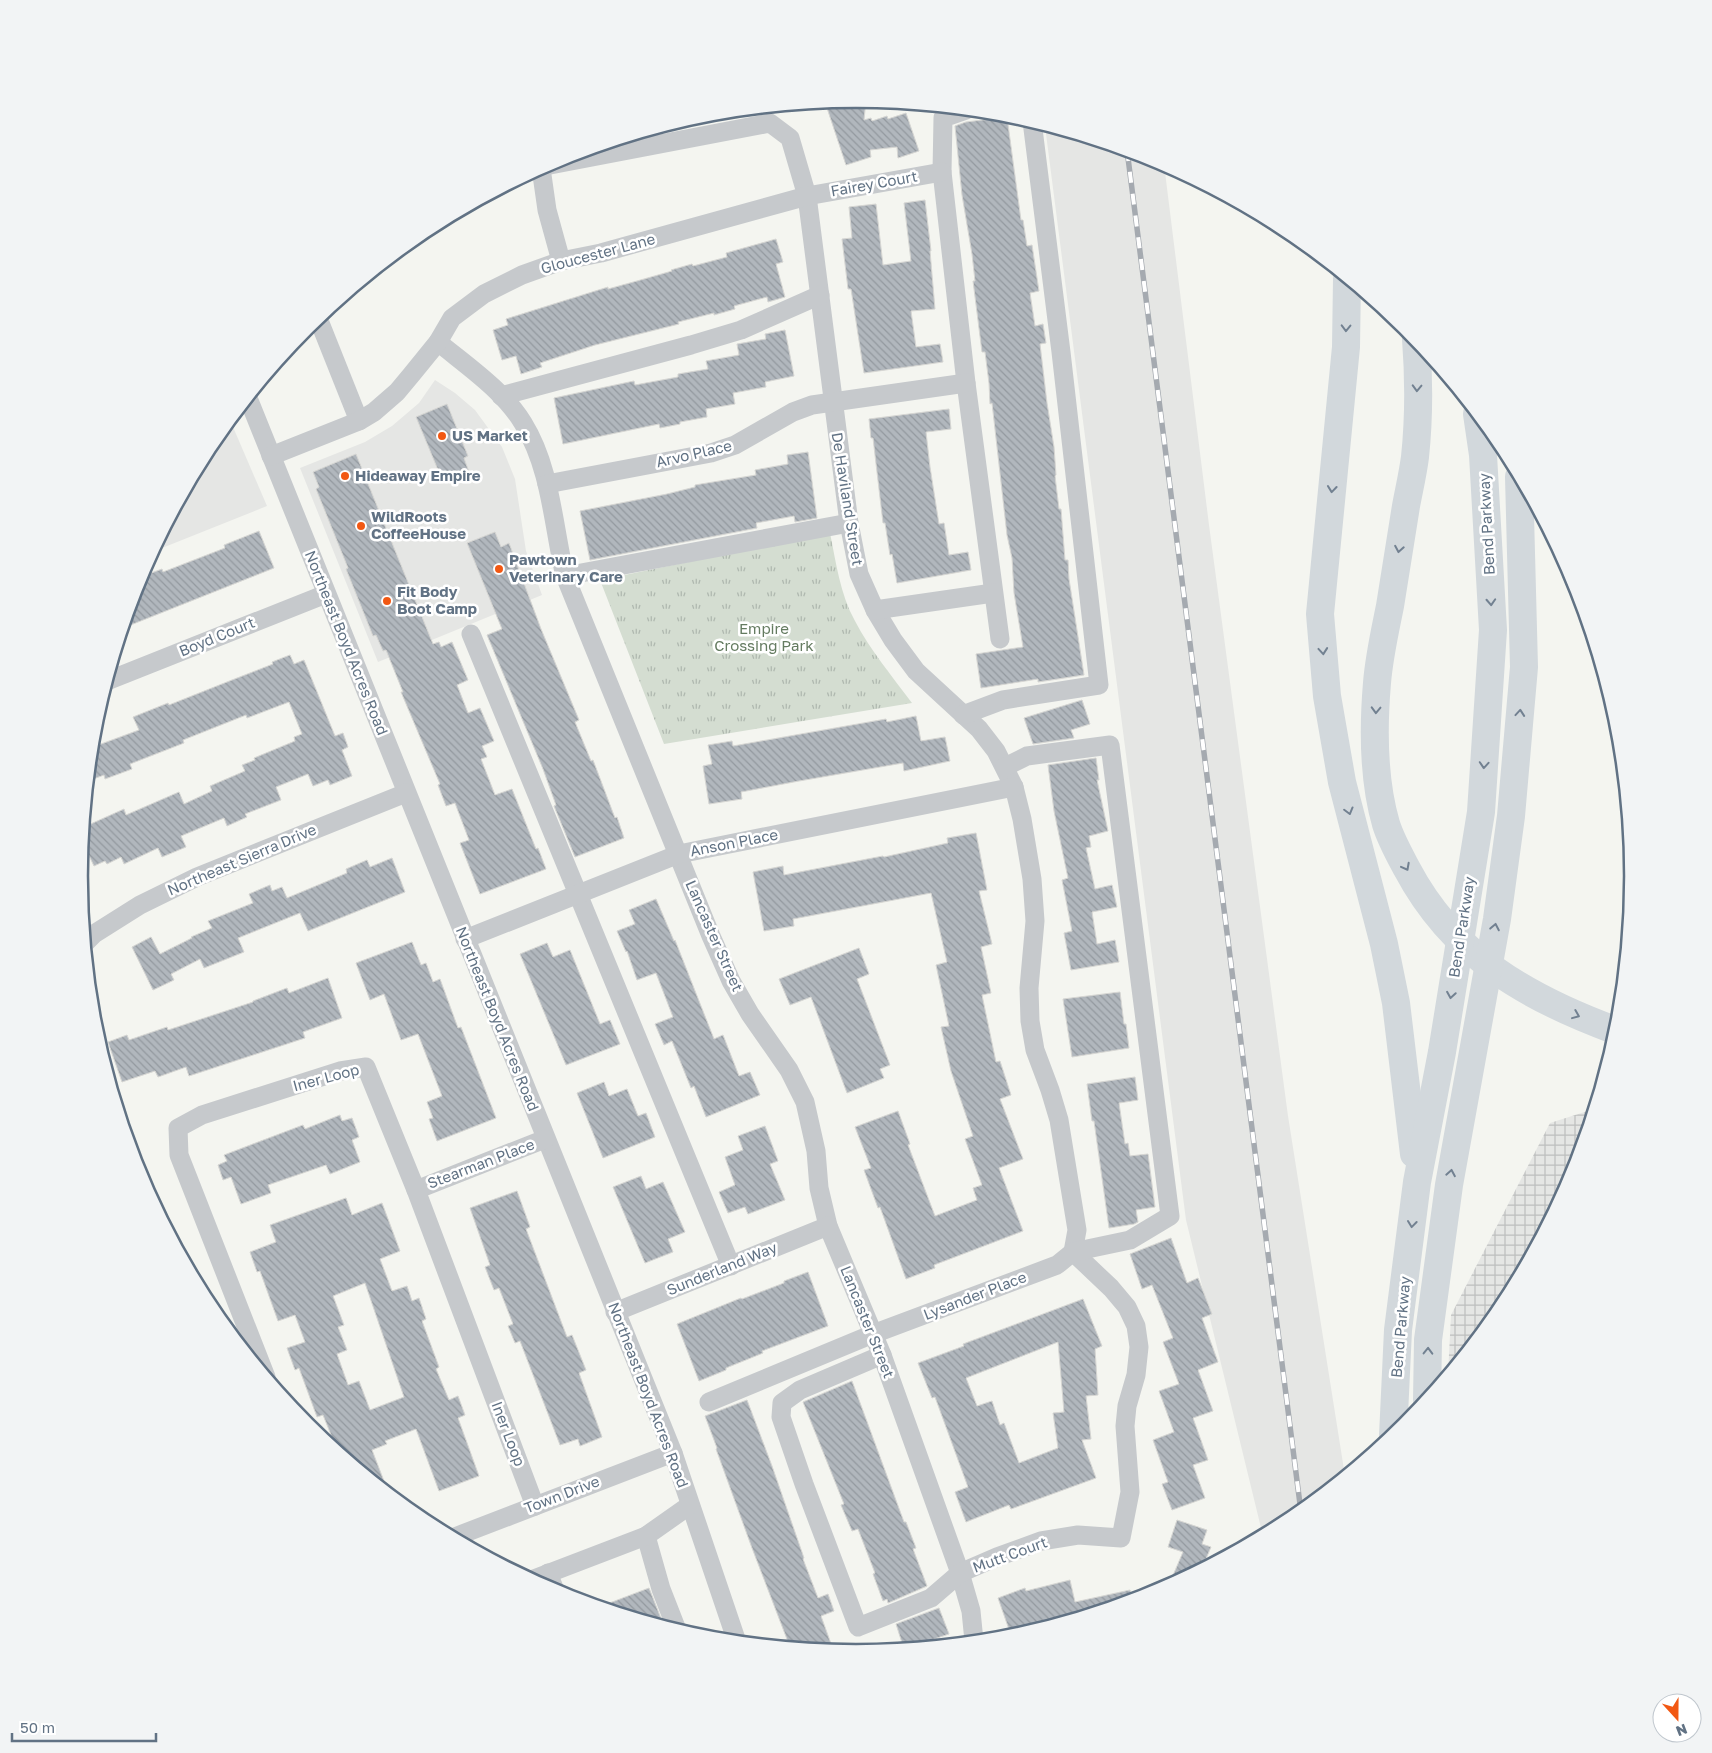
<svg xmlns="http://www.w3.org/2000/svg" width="1712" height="1753" viewBox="0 0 1712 1753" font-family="'Golos Text',sans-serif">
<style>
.built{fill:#e5e6e4}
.industrial{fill:url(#industrial-grid)}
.grass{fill:url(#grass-tufts)}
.building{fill:url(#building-back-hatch);stroke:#d6d6d3;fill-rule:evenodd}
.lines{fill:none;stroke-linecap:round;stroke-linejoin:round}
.minor{stroke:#c6c9cc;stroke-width:19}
.highway{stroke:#d2d8dc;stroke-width:28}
.rail-casing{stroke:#a5aab0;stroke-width:5.5}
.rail{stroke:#fff;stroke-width:4;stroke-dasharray:11;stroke-linecap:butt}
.oneway{stroke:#728191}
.poi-dot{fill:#f25813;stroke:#fff;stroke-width:2}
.labels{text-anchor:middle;stroke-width:5;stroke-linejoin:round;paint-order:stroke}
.street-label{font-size:15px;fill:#617284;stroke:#fff}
.poi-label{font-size:15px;font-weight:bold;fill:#617284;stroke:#fff;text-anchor:start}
.park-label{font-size:15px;fill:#647b60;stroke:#fff}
.rim{fill:none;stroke:#617284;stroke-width:2.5}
</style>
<defs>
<pattern id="industrial-grid" width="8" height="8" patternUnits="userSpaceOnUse" patternTransform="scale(1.25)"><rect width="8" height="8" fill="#e5e6e4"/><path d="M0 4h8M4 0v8" fill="none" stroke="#bdbfbe"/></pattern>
<pattern id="grass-tufts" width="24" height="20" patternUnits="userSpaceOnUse" patternTransform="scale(1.25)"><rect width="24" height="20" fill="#d4ddd1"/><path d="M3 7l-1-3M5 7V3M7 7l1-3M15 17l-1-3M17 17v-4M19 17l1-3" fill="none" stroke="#afb8af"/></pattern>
<pattern id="building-back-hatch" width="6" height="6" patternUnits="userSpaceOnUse" patternTransform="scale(1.25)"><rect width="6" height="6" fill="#b1b7bd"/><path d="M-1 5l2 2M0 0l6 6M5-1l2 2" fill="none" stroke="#93999f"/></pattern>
</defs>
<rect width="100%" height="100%" fill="#f4f5f0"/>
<g class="built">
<path d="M 1045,126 L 1154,159 L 1164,164 L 1209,525 L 1288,1116 L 1345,1476 L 1288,1523 L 1263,1536 L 1186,1220 Z"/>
<path d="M 435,380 L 455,393 L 475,410 L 502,447 L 515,479 L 526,551 L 542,595 L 378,662 L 300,468 L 365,442 L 392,426 L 419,403 Z"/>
<path d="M 230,420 L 267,506 L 152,552 L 210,444 Z"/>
</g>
<path class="industrial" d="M 1594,1109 L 1574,1174 L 1502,1309 L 1448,1374 L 1451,1315 L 1550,1123 Z"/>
<path class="grass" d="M 830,533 C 836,562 840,594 855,621 C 870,650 892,676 912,703 L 664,744 L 600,580 Z"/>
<g class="building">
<path d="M 856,99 L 866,100 L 864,120 L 871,118 L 872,121 L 887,116 L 888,119 L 906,113 L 919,151 L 898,158 L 897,147 L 870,150 L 871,157 L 846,165 L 825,102 Z"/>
<path d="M 1007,117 L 1021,220 L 1023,220 L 1027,246 L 1032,245 L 1039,291 L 1030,293 L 1035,326 L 1043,324 L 1046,343 L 1040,344 L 1047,403 L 1054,447 L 1056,475 L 1055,476 L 1059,509 L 1061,509 L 1065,560 L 1068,560 L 1069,579 L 1084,675 L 1038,682 L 1038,679 L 981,688 L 976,654 L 1023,647 L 1014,593 L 1012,558 L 1007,535 L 992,403 L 990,404 L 989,383 L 985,352 L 982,352 L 973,281 L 975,281 L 972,254 L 962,195 L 955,126 L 966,122 Z"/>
<path d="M 925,200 L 931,251 L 930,251 L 935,309 L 911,311 L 916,347 L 940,344 L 943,362 L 864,373 L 851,289 L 848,289 L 842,239 L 852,238 L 849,207 L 876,204 L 883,265 L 911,261 L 904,203 Z"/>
<path d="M 776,239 L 783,262 L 776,264 L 785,297 L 768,302 L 767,297 L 734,306 L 735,309 L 714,315 L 714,313 L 678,322 L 679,324 L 595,345 L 540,363 L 542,367 L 521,374 L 516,356 L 502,360 L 493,330 L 508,325 L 506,319 L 608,287 L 608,289 L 637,281 L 672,271 L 671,270 L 692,264 L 693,266 L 727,257 L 726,253 Z"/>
<path d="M 785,330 L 794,376 L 765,382 L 766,387 L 733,393 L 735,404 L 706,409 L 707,417 L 680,422 L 680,424 L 660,428 L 659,424 L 563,444 L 554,398 L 634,381 L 635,385 L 678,377 L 678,374 L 708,369 L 706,361 L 739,355 L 737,344 L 766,339 L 765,334 Z"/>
<path d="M 447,404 L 468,456 L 464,458 L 469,472 L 443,482 L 416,417 Z"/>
<path d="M 949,409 L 951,429 L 926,432 L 930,467 L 939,524 L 944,523 L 949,555 L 968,552 L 971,570 L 897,583 L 892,554 L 890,555 L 885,523 L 883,523 L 873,438 L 871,438 L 869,419 Z"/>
<path d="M 808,452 L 817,518 L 795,522 L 794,516 L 756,523 L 757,528 L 590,560 L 580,511 L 667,494 L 695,487 L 695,485 L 756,475 L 755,470 L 788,464 L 787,455 Z"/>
<path d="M 356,454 L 433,644 L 439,642 L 441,647 L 452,642 L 468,680 L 457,685 L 468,713 L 480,708 L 494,741 L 482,746 L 487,757 L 481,759 L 495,795 L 512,789 L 536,849 L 538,848 L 546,869 L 480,894 L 460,843 L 469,840 L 455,803 L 446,806 L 438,785 L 440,784 L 401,692 L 403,692 L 386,650 L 383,651 L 376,635 L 373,636 L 346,569 L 348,568 L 316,489 L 319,487 L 313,472 Z"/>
<path d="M 259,531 L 274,568 L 123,628 L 138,578 L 162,569 L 163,572 L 225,548 L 224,545 Z"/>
<path d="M 495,532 L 501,547 L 509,543 L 541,629 L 579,720 L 575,722 L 591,761 L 593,760 L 615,818 L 617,817 L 624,838 L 575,857 L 554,806 L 556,805 L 543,769 L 487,635 L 502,629 L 467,543 Z"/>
<path d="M 290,655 L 294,664 L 304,660 L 335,736 L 343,733 L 348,747 L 342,750 L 352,776 L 330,785 L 328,780 L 313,786 L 308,774 L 276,787 L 281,800 L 245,814 L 247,817 L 227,826 L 224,818 L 181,836 L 186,847 L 162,857 L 158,848 L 124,864 L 121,857 L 107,864 L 105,861 L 94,866 L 82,841 L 84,827 L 124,809 L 126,815 L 179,792 L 184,804 L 212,791 L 210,786 L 245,771 L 242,765 L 255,760 L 254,758 L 295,741 L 294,737 L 302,734 L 289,702 L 247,718 L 246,715 L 183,740 L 184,743 L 130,764 L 132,769 L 105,779 L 104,775 L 88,781 L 91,756 L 96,754 L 93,747 L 139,730 L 133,717 L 168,703 L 169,705 L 232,680 L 273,664 L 272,662 Z"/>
<path d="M 1082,700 L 1090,724 L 1071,730 L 1074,738 L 1033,744 L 1024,718 Z"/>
<path d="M 916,716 L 921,741 L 945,737 L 950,761 L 904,771 L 903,763 L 799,781 L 741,792 L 742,799 L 709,804 L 703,766 L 712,764 L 708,745 L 732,741 L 733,746 L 886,719 L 887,722 Z"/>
<path d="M 1096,758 L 1099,780 L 1097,780 L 1108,831 L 1089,836 L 1091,847 L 1086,848 L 1095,889 L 1112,885 L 1117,907 L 1092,912 L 1097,944 L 1115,940 L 1119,962 L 1071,970 L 1064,933 L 1072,931 L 1062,880 L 1068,878 L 1054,811 L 1048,765 Z"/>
<path d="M 976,833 L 987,890 L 979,891 L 992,944 L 981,947 L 991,993 L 982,995 L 996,1062 L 1000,1061 L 1011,1095 L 1000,1099 L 1023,1159 L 999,1168 L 1023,1231 L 934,1265 L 935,1268 L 906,1279 L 880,1207 L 878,1208 L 864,1170 L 871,1168 L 855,1127 L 898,1111 L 910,1144 L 908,1145 L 935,1216 L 977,1200 L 973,1188 L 982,1185 L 965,1139 L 973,1136 L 951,1071 L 941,1027 L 949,1026 L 936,965 L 947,962 L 931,893 L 793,919 L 794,926 L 764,931 L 753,872 L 783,866 L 784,875 L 883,856 L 884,857 L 948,843 L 947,838 Z"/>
<path d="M 392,858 L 405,892 L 308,931 L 300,913 L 238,938 L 244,952 L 204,968 L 200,959 L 171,974 L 174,980 L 153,990 L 132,947 L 151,937 L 160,954 L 192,938 L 191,937 L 212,928 L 208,921 L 253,903 L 249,894 L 270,885 L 272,891 L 282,887 L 287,898 L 347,873 L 346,869 L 367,860 L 370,867 Z"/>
<path d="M 656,899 L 674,941 L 675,940 L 714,1039 L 723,1035 L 739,1076 L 750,1072 L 760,1095 L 706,1117 L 694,1086 L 691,1088 L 672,1041 L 664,1045 L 655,1024 L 673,1017 L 656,973 L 637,980 L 627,951 L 626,952 L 617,931 L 635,924 L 629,910 Z"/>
<path d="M 412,942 L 421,965 L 426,963 L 433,982 L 440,979 L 458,1028 L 461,1027 L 496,1118 L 437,1141 L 429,1119 L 433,1118 L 427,1102 L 442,1096 L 418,1034 L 401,1040 L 384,994 L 370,1000 L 356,963 Z"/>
<path d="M 547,943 L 553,957 L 570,950 L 600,1024 L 610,1020 L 620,1044 L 566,1065 L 520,954 Z"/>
<path d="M 859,948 L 869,974 L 857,979 L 890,1065 L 880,1069 L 884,1078 L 847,1093 L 811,997 L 790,1005 L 779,979 Z"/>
<path d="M 328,978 L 342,1018 L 303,1032 L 305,1038 L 189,1076 L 186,1067 L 158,1077 L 155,1071 L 122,1082 L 108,1042 L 127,1035 L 129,1040 L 167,1027 L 168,1030 L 253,1002 L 253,1001 L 287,988 L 289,993 Z"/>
<path d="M 1120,992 L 1124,1024 L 1126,1024 L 1129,1048 L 1072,1057 L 1063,999 Z"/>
<path d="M 1135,1077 L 1138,1100 L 1119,1103 L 1125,1144 L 1128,1143 L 1130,1156 L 1148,1154 L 1155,1207 L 1136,1210 L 1138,1222 L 1134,1224 L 1109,1228 L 1094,1121 L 1092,1121 L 1087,1084 Z"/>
<path d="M 604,1082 L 609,1096 L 627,1089 L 638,1116 L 646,1113 L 655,1137 L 603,1158 L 577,1093 Z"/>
<path d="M 340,1115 L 342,1121 L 352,1118 L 359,1137 L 352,1140 L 360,1162 L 330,1174 L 326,1165 L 268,1185 L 271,1193 L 241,1204 L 231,1177 L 223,1180 L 218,1165 L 227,1161 L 224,1155 L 303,1125 L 305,1129 Z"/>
<path d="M 765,1126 L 778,1161 L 770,1164 L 785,1200 L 748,1214 L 745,1207 L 728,1213 L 719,1192 L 735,1185 L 725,1157 L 743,1150 L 738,1136 Z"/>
<path d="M 641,1176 L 646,1189 L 663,1182 L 685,1232 L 668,1239 L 673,1252 L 645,1263 L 613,1187 Z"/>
<path d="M 517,1191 L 530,1227 L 526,1229 L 567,1337 L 572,1335 L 586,1370 L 579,1373 L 602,1437 L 580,1446 L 578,1439 L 560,1445 L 520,1341 L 515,1343 L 508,1326 L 513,1324 L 499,1288 L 494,1290 L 485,1267 L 490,1265 L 470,1208 Z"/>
<path d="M 346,1198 L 352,1215 L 382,1203 L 400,1251 L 380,1259 L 392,1291 L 407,1286 L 412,1301 L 419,1298 L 426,1319 L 422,1321 L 439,1367 L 436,1369 L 449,1400 L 458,1396 L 465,1415 L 458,1418 L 479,1476 L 439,1491 L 416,1429 L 385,1441 L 387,1444 L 372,1450 L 389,1494 L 338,1452 L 323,1415 L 317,1417 L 299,1368 L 295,1370 L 287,1348 L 305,1342 L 295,1315 L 278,1321 L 260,1271 L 257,1272 L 250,1252 L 276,1242 L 270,1225 ZM 365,1283 L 404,1397 L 370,1410 L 359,1381 L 348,1385 L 337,1354 L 347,1350 L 338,1327 L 344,1325 L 333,1296 Z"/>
<path d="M 1171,1238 L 1187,1283 L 1198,1278 L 1212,1314 L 1202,1318 L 1218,1362 L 1198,1370 L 1213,1411 L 1193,1418 L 1208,1460 L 1193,1465 L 1205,1498 L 1172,1510 L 1162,1484 L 1168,1482 L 1153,1440 L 1174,1432 L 1159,1391 L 1179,1384 L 1163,1342 L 1173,1338 L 1152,1285 L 1142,1289 L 1130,1254 Z"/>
<path d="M 808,1272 L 828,1326 L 762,1351 L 763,1353 L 726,1368 L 726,1370 L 699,1381 L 677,1324 L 741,1298 L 742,1299 L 784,1283 L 784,1281 Z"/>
<path d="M 1083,1299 L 1102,1346 L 1095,1349 L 1098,1395 L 1086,1396 L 1091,1439 L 1082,1440 L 1096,1478 L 1011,1509 L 1009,1505 L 966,1522 L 955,1492 L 968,1487 L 935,1397 L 932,1398 L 918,1363 L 964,1346 L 963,1344 ZM 1058,1342 L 1064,1412 L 1053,1413 L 1058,1448 L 1019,1463 L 1004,1423 L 1000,1425 L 992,1401 L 977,1406 L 966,1378 Z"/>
<path d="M 852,1381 L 904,1522 L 906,1522 L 916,1548 L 913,1549 L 927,1586 L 888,1603 L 887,1599 L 883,1601 L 873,1574 L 875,1573 L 858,1529 L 852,1531 L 841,1505 L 844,1504 L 803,1402 Z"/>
<path d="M 747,1400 L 772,1466 L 804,1558 L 803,1559 L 818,1598 L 828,1594 L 834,1611 L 821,1616 L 834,1652 L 790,1647 L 752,1548 L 716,1449 L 717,1448 L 705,1416 Z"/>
<path d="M 1177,1520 L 1207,1530 L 1202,1544 L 1211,1547 L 1202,1568 L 1168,1587 L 1183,1552 L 1168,1547 Z"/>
<path d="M 1070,1580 L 1075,1602 L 1130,1590 L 1133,1601 L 1012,1638 L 998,1598 L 1025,1588 L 1026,1591 Z"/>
<path d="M 649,1588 L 664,1626 L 599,1607 Z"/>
<path d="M 939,1608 L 949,1634 L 904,1649 L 896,1624 Z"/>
</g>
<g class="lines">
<g class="minor">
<path d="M 966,110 L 943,118 L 942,172 L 966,383 L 1000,639"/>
<path d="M 545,166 L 770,123 L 790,138 L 807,196 L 849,523 L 859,574 L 875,610 L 893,640 L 916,671 L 979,729 L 996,751 L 1014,787 L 1022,819 L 1032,879 L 1035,921 L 1029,988 L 1030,1021 L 1035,1050 L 1050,1090 L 1059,1120 L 1077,1230 L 1073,1252"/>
<path d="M 541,168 L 547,210 L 561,261"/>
<path d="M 318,318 L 359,421"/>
<path d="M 438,342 C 467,366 503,390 523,423 C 551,468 553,525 565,576 L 711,936 L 731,981 L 750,1014 L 789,1070 L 805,1102 L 816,1151 L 819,1188 L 828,1226 L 882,1355 L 960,1573 L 971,1611 L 974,1641"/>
<path d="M 501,396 L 691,345 L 741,330 L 820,295"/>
<path d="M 248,398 L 673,1453 L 737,1642"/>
<path d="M 271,456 L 359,421 L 374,412 L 397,392 L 412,374 L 438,342 L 452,318 L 484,294 L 522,275 L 561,261 L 601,253 L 807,196 L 942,172"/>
<path d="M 547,484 L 711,453 L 735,445 L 793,412 L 812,405 L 966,383"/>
<path d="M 565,576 L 849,523"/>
<path d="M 875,610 L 993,593"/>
<path d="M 471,634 L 731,1266"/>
<path d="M 107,681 L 326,594"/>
<path d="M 963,715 L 1003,700 L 1099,685 L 1061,352 L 1032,121"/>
<path d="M 465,939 L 679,854 L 1014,787"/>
<path d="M 85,943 L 94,934 L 140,905 L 197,877 L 406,793"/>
<path d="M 416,1190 L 545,1139"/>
<path d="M 615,1312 L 828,1226"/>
<path d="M 882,1355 L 800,1390 L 782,1403 L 781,1417 L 804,1484 L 858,1627 L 931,1598 L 960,1573 L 997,1557 L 1041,1541 L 1078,1535 L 1121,1538 L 1130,1492 L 1125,1426 L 1127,1406 L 1136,1375 L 1139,1347 L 1136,1326 L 1127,1307 L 1111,1288 L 1073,1252"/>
<path d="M 266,1377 L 179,1155 L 178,1128 L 202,1115 L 340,1071 L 366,1067 L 416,1190 L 535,1506"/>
<path d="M 709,1402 L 873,1334 L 1057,1265 L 1073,1252 L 1130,1240 L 1170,1216 L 1110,745 L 1027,756 L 1005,767"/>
<path d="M 646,1536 L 661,1589 L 677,1630"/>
<path d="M 452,1538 L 673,1453"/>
<path d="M 548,1573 L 556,1593"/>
<path d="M 531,1580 L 646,1536 L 690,1505"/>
</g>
<g class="highway">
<path d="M 1347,279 L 1346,347 L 1320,614 L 1327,696 L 1342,782 L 1384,944 L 1396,1003 L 1414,1154"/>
<path d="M 1416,339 C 1419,378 1419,419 1415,457 C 1413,473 1409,490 1406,506 C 1401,539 1395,573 1390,606 C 1385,631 1379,657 1377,683 C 1373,730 1373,779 1386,824 C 1391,840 1399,854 1407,869 C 1453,956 1527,998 1617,1031"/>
<path d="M 1427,1400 L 1428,1340 L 1449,1185 L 1497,919 L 1511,816 L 1524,667 L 1519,477"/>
<path d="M 1393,1436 L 1398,1330 L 1417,1182 L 1442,1052 L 1481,812 L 1493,630 L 1483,455 L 1477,414"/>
</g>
<g class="rail-casing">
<path id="rail" d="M 1127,150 L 1301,1512"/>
</g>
<use href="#rail" class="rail"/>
</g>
<defs><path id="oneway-chevron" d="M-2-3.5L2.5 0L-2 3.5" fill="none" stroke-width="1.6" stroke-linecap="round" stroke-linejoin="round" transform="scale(1.25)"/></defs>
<g class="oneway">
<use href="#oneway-chevron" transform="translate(1346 328) rotate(91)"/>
<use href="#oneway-chevron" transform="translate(1417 388) rotate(92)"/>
<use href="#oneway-chevron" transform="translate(1332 489) rotate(96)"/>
<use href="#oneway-chevron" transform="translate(1399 549) rotate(100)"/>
<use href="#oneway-chevron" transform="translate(1491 602) rotate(87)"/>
<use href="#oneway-chevron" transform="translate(1323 651) rotate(85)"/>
<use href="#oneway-chevron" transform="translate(1376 710) rotate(92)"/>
<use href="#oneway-chevron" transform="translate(1520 713) rotate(-85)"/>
<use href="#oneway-chevron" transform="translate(1484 765) rotate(94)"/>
<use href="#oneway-chevron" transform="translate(1349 811) rotate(75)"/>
<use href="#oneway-chevron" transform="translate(1406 867) rotate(62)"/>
<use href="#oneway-chevron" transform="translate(1495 927) rotate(-79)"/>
<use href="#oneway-chevron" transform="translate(1451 995) rotate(99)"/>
<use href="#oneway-chevron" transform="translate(1576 1015) rotate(22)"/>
<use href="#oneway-chevron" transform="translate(1451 1173) rotate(-80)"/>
<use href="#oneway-chevron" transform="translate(1412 1224) rotate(97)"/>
<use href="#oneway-chevron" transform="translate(1428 1351) rotate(-89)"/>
</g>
<g class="poi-dot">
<circle cx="442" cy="436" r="5"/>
<circle cx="345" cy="476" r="5"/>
<circle cx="361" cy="526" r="5"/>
<circle cx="499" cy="569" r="5"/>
<circle cx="387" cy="601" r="5"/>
</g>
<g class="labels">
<g class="street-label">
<text transform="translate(874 184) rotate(-10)" y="5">Fairey Court</text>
<text transform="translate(598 254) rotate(-15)" y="5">Gloucester Lane</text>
<text transform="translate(694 454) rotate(-13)" y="5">Arvo Place</text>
<text transform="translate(847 499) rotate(81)" y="5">De Haviland Street</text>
<text transform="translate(1487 524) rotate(-93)" y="5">Bend Parkway</text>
<text transform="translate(217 637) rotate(-22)" y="5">Boyd Court</text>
<text transform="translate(346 643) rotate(68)" y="5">Northeast Boyd Acres Road</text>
<text transform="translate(734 843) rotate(-11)" y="5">Anson Place</text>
<text transform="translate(242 860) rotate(-23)" y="5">Northeast Sierra Drive</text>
<text transform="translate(1462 927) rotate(-81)" y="5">Bend Parkway</text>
<text transform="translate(714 936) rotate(66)" y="5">Lancaster Street</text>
<text transform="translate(497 1019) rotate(68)" y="5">Northeast Boyd Acres Road</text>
<text transform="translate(326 1078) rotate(-15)" y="5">Iner Loop</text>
<text transform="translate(481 1164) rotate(-21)" y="5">Stearman Place</text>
<text transform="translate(722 1269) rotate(-22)" y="5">Sunderland Way</text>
<text transform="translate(975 1296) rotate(-21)" y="5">Lysander Place</text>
<text transform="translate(867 1322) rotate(68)" y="5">Lancaster Street</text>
<text transform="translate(1401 1327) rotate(-85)" y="5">Bend Parkway</text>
<text transform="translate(648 1395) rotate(69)" y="5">Northeast Boyd Acres Road</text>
<text transform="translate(508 1434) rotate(69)" y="5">Iner Loop</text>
<text transform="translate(562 1495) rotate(-21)" y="5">Town Drive</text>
<text transform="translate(1010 1555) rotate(-20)" y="5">Mutt Court</text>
</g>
<g class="poi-label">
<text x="452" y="441">US Market</text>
<text x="355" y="481">Hideaway Empire</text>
<text x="371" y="522">WildRoots<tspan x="371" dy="17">CoffeeHouse</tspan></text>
<text x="509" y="565">Pawtown<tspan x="509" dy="17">Veterinary Care</tspan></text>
<text x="397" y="597">Fit Body<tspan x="397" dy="17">Boot Camp</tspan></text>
</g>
<g class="park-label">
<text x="764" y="634">Empire<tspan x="764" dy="17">Crossing Park</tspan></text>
</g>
</g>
<path d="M0 0H1712V1753H0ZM88 876a768 768 0 1 1 1536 0a768 768 0 1 1-1536 0Z" fill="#f2f4f5" fill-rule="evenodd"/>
<path class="rim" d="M88 876a768 768 0 1 1 1536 0a768 768 0 1 1-1536 0Z"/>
<g transform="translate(1677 1718) rotate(159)"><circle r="24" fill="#ffffff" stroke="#c0c7ce"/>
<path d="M0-4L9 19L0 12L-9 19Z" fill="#f25813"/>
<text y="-8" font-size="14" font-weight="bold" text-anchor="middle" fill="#617284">N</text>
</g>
<path d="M12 1733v8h144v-8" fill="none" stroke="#617284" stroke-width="2.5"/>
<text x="20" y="1733" font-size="15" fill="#617284" stroke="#ffffff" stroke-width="4" paint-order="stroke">50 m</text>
</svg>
